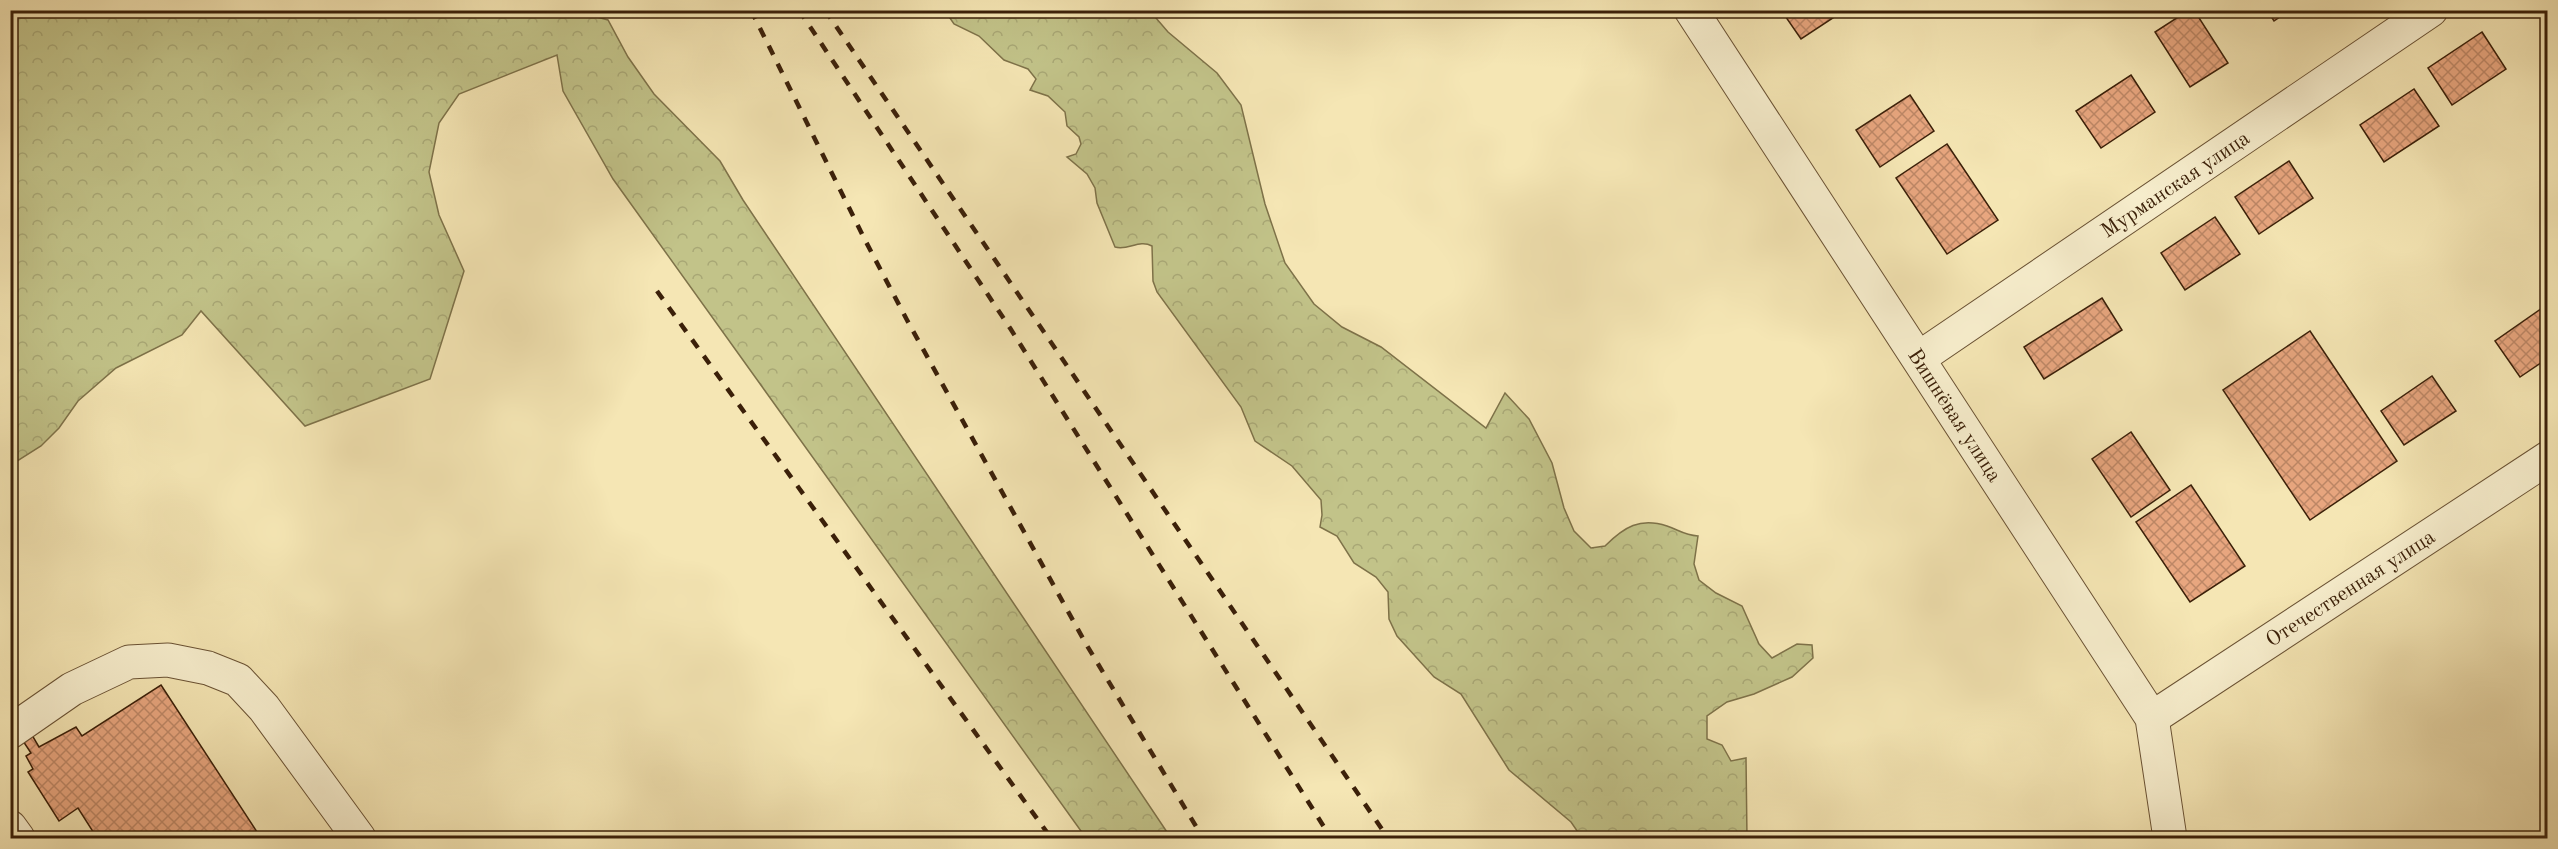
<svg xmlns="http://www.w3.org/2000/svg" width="2558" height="849" viewBox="0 0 2558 849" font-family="'Old Standard TT',serif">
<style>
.forest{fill:url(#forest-crowns);stroke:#7e7249;stroke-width:1.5}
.building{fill:url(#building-cross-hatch);stroke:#3b2009;stroke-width:1.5}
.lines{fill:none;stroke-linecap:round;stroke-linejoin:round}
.minor-casing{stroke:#6a5234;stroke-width:35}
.minor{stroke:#f8efce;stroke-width:33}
.rail{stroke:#3b2009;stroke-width:4.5;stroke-dasharray:10 10;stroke-linecap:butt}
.labels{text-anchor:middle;stroke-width:6;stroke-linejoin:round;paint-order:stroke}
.street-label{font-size:21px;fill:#3b2009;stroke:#f8efce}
</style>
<defs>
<pattern id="forest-crowns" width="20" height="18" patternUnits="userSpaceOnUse" patternTransform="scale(1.5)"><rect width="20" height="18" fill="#c2c389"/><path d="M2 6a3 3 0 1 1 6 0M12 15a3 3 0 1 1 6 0" fill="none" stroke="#a8a775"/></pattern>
<pattern id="building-cross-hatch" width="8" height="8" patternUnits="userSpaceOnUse" patternTransform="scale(1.5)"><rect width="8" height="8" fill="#e8a67f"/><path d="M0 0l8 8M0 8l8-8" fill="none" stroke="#bd8766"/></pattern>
</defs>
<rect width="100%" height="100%" fill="#f5e6b4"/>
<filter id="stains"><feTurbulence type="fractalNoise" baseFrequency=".00333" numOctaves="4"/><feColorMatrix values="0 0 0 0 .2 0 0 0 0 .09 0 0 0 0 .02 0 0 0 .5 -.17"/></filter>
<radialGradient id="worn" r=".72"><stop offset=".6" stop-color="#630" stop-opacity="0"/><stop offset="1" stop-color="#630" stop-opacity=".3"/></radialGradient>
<g class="forest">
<path d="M 553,11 L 575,11 L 608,20 L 628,57 L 654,94 L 720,161 L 743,200 L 1171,838 L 1086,838 L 613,179 L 563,91 L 557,55 L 459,94 L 439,123 L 429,172 L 439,215 L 464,271 L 430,379 L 305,426 L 201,311 L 182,335 L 116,368 L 78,401 L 59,428 L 41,446 L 11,465 L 11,11 Z"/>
<path d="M 945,11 L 1150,11 L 1168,32 L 1217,73 L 1241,105 L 1265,204 L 1285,263 L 1314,304 L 1342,327 L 1381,347 L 1486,428 L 1505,393 L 1529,419 L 1552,463 L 1564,508 L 1574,531 L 1591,548 L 1605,546 C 1624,527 1640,517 1667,526 C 1679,530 1684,535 1698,536 L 1694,564 L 1699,580 L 1716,593 L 1742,606 L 1759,644 L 1772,658 L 1797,644 L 1812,645 L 1813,658 L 1792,677 L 1754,694 L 1727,702 L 1707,716 L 1707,739 L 1722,745 L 1731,761 L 1746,758 L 1747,838 L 1582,838 L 1571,822 L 1509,770 L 1461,694 L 1434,677 L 1397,636 L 1389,619 L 1388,592 L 1376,577 L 1354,563 L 1337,536 L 1320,527 L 1322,515 L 1321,500 L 1292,466 L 1255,441 L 1241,407 L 1157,292 L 1153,281 L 1152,246 C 1139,239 1128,251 1115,247 L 1097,203 L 1095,188 L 1087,174 L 1067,157 L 1076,154 L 1081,144 L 1079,137 L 1067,126 L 1065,112 L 1048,96 L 1030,90 L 1036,79 L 1028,69 L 1004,60 L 979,36 L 954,24 Z"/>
</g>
<g class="building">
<path d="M 1781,10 L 1845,10 L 1801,39 Z"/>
<path d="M 2189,10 L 2194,10 L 2228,63 L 2190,87 L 2155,32 Z"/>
<path d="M 2267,10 L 2290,10 L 2274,21 Z"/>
<path d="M 2482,32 L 2506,69 L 2452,105 L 2428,68 Z"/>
<path d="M 2131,75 L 2155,112 L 2101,148 L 2076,111 Z"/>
<path d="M 2414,89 L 2439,126 L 2384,162 L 2360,125 Z"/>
<path d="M 1910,95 L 1934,131 L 1880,167 L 1856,130 Z"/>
<path d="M 1947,144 L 1998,220 L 1947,254 L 1896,178 Z"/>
<path d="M 2289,161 L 2313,198 L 2259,234 L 2235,197 Z"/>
<path d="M 2215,217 L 2240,254 L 2185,290 L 2161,253 Z"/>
<path d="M 2102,298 L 2122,330 L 2044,379 L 2024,347 Z"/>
<path d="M 2548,304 L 2548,358 L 2520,377 L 2495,341 Z"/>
<path d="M 2310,331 L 2397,461 L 2310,520 L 2223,390 Z"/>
<path d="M 2432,376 L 2456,411 L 2404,445 L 2381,411 Z"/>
<path d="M 2131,432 L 2170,490 L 2131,517 L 2092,459 Z"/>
<path d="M 2191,485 L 2245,566 L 2190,602 L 2136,522 Z"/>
<path d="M 161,685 L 261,838 L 97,838 L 78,808 L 59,821 L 28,772 L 33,769 L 26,756 L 31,753 L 23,741 L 32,735 L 39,747 L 76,727 L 82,736 Z"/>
</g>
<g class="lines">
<g class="minor-casing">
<g id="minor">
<path d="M 1691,10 L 2152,718 L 2170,838"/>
<path d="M 1919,358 L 2431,10"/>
<path d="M 2152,718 L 2548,458"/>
<path d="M 10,732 L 72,689 L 129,662 L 168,660 L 208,668 L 238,680 L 264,708 L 359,838"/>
<path d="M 10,827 L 18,838"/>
</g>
</g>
<use href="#minor" class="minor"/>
<g class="rail">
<path d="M 751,10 L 865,240 L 907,320 L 1086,644 L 1203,838"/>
<path d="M 799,10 L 1010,328 L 1331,838"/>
<path d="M 825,10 L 1388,838"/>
<path d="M 657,291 L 1051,838"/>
</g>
</g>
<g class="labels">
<g class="street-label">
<text transform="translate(2175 184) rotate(-34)" y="7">Мурманская улица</text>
<text transform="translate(1955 415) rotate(57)" y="7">Вишнёвая улица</text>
<text transform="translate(2350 588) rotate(-33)" y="7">Отечественная улица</text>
</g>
</g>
<rect width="2558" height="849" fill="none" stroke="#f5e6b4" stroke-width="36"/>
<rect x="12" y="12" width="2534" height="825" fill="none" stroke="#3b2009" stroke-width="3"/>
<rect x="18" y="18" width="2522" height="813" fill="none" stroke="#3b2009" stroke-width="1.5"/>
<rect width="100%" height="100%" filter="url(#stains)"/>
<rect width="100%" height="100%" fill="url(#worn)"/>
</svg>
